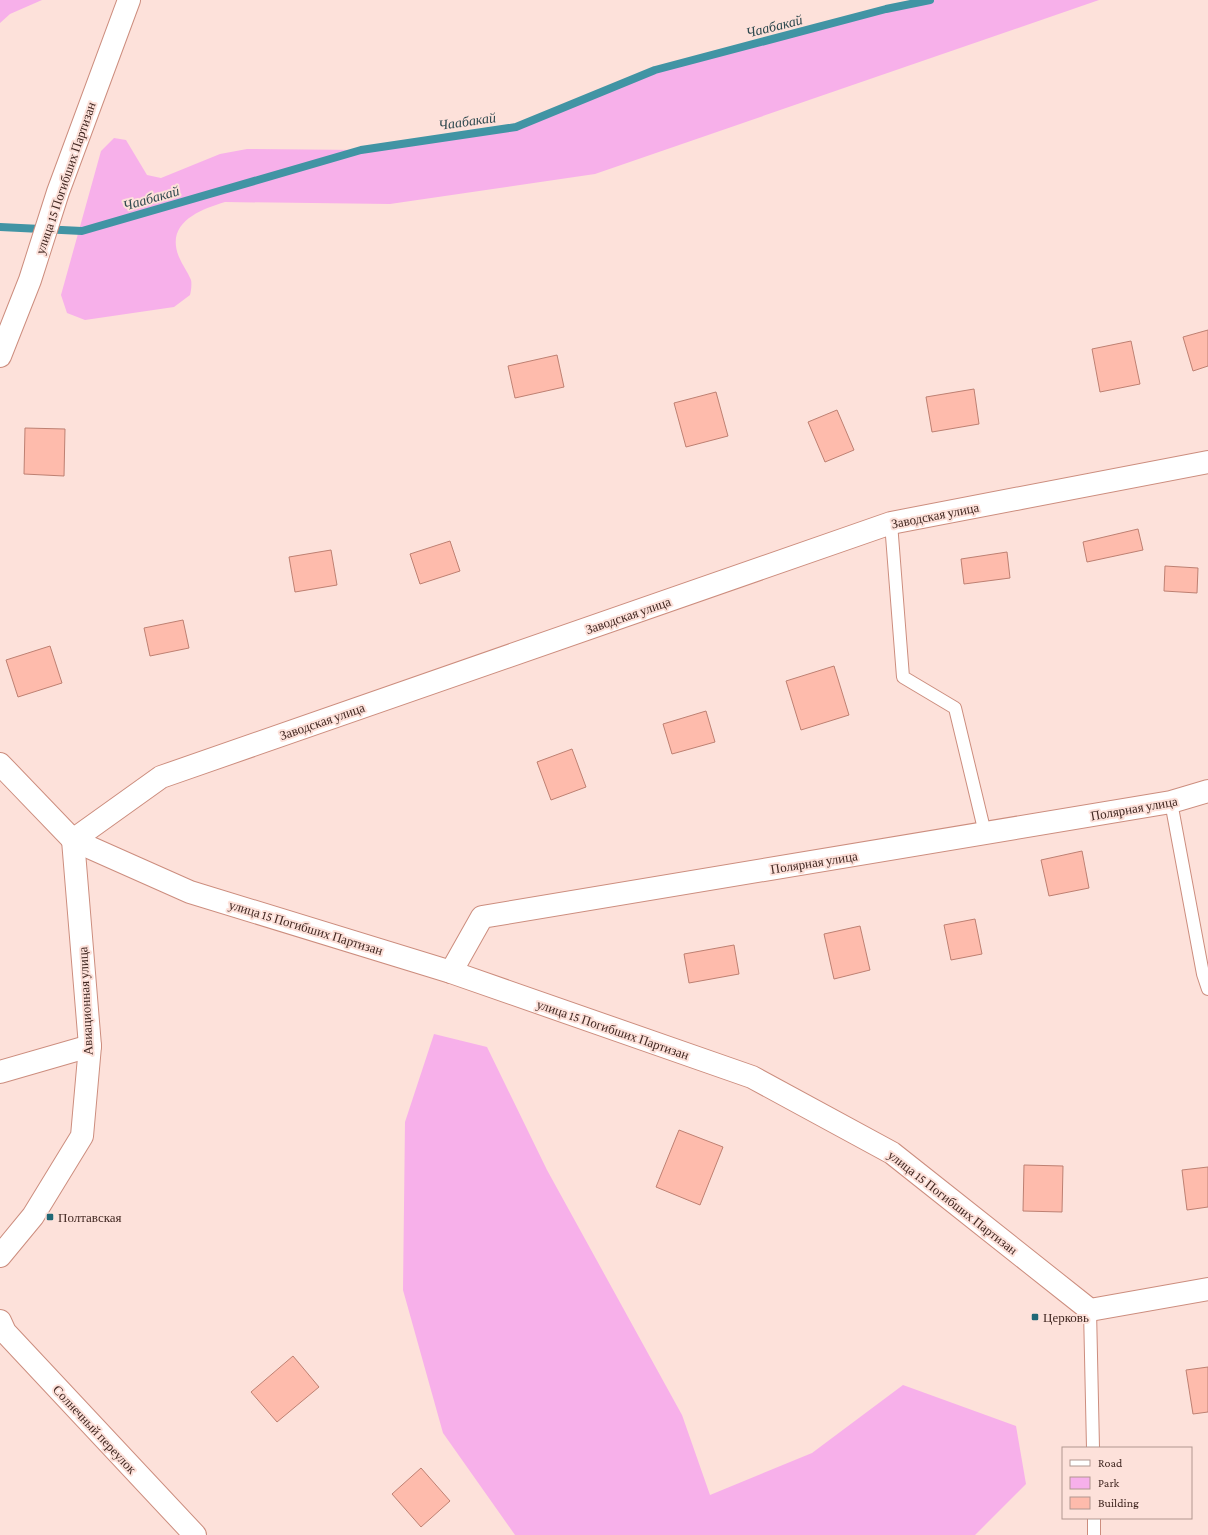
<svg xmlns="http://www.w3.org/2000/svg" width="1208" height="1535" viewBox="0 0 1208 1535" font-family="'Crimson Pro',serif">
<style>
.green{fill:#f7b0ea}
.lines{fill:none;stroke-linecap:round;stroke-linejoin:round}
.stream{stroke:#4194a4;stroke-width:8}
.building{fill:#febbac;stroke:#be8072}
.lane-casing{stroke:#cc8d7e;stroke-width:14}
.street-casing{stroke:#cc8d7e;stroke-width:24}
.secondary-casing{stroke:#cc8d7e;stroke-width:24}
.lane{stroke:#fff;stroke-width:12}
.street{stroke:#fff;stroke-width:22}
.secondary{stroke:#fff;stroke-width:22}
.poi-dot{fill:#216876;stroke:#fde1da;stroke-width:1.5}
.labels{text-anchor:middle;stroke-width:4;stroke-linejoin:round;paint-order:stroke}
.street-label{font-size:13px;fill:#422822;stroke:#fde1da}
.poi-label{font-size:13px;fill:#422822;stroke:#fde1da;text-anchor:start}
.water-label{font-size:14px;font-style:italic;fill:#2d484e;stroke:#fde1da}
</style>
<rect width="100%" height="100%" fill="#fde1da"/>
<g class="green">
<path d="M 0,0 L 42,0 L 10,14 L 0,23 Z"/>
<path d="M 930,0 L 1099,0 L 595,174 L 390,204 L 225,202 C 199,210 165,223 179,257 C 182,265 188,272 191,280 C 192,284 191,291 190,295 L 174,307 L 85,320 L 67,313 L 61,295 L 101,151 L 114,138 L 126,140 L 147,175 L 161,178 L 220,154 L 247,149 L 361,150 L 516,127 L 655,70 L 886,9 Z"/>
<path d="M 434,1034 L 487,1047 L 547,1170 L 682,1415 L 710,1495 L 812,1453 L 903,1385 L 1016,1426 L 1026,1484 L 975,1535 L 515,1535 L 443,1433 L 403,1290 L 405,1122 Z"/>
</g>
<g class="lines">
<path class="stream" d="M 0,227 L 82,231 L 361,150 L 516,127 L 655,70 L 886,9 L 930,0"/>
</g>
<g class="building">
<path d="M 1208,330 L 1208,366 L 1193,371 L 1183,337 Z"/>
<path d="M 1131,341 L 1140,384 L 1100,392 L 1092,349 Z"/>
<path d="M 557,355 L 564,387 L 515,398 L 508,366 Z"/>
<path d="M 974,389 L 979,424 L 932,432 L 926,397 Z"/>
<path d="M 716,392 L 728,436 L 686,447 L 674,403 Z"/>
<path d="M 837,410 L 854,450 L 825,462 L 808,422 Z"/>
<path d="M 25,428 L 65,429 L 64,476 L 24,474 Z"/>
<path d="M 1138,529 L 1143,550 L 1087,562 L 1083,542 Z"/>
<path d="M 450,541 L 460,571 L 420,584 L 410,554 Z"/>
<path d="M 331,550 L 337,585 L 295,592 L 289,557 Z"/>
<path d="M 1007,552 L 1010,578 L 964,584 L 961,559 Z"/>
<path d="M 1165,566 L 1198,568 L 1197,593 L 1164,591 Z"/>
<path d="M 183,620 L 189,648 L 150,656 L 144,628 Z"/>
<path d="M 50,646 L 62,683 L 18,697 L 6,660 Z"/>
<path d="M 834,666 L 849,715 L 801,730 L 786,681 Z"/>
<path d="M 706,711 L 715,742 L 672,754 L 663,724 Z"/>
<path d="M 572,749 L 586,787 L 551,800 L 537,762 Z"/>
<path d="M 1082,851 L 1089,888 L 1049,896 L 1041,860 Z"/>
<path d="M 975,919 L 982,954 L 951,960 L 944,925 Z"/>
<path d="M 860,926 L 870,970 L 834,979 L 824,934 Z"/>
<path d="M 734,945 L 739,974 L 689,983 L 684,954 Z"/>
<path d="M 679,1130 L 723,1147 L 700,1205 L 656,1187 Z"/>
<path d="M 1024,1165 L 1063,1166 L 1062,1212 L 1023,1211 Z"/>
<path d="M 1208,1167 L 1208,1207 L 1187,1210 L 1182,1170 Z"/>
<path d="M 293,1356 L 319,1387 L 277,1422 L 251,1392 Z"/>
<path d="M 1208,1367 L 1208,1412 L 1193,1414 L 1186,1370 Z"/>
<path d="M 421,1468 L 450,1501 L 421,1527 L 392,1494 Z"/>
</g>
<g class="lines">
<g class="lane-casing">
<g id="lane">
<path d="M 891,523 L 903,677 L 955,708 L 985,833"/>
<path d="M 1171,802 L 1203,974 L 1208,989"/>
<path d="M 1090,1310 L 1093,1448"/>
<path d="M 1094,1518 L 1094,1535"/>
</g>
</g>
<g class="street-casing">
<g id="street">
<path d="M 73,840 L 161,777 L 891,523 L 1208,462"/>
<path d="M 451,972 L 482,917 L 1171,802 L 1208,791"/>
<path d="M 0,1072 L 90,1046"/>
<path d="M 0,1321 L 5,1332 L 195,1535"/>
</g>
</g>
<g class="secondary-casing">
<g id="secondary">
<path d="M 0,356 L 30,280 L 58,192 L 129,0"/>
<path d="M 0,764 L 73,840 L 190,892 L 451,972 L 752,1077 L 892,1153 L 1090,1310 L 1208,1289"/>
<path d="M 0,1256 L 33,1216 L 82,1136 L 90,1046 L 73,840"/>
</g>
</g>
<use href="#lane" class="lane"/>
<use href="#street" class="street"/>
<use href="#secondary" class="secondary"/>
</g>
<g class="poi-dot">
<rect x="46" y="1213" width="8" height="8" rx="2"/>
<rect x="1031" y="1313" width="8" height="8" rx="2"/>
</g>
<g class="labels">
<g class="street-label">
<text transform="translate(65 178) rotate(-71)" y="5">улица 15 Погибших Партизан</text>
<text transform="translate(935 515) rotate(-11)" y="5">Заводская улица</text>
<text transform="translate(628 615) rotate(-19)" y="5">Заводская улица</text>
<text transform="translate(322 721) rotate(-19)" y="5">Заводская улица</text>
<text transform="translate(1134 808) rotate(-10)" y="5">Полярная улица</text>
<text transform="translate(814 862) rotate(-9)" y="5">Полярная улица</text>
<text transform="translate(306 927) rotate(17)" y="5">улица 15 Погибших Партизан</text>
<text transform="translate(85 1001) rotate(-93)" y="5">Авиационная улица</text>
<text transform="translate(613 1029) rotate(19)" y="5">улица 15 Погибших Партизан</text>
<text transform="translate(953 1202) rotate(38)" y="5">улица 15 Погибших Партизан</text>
<text transform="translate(95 1429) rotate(47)" y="5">Солнечный переулок</text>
</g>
<g class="poi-label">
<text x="58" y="1222">Полтавская</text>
<text x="1043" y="1322">Церковь</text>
</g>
<g class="water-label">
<text transform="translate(774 26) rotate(-14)" y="5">Чаабакай</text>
<text transform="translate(467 121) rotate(-8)" y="5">Чаабакай</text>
<text transform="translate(151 198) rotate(-16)" y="5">Чаабакай</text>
</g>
</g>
<rect x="1062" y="1447" width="130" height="72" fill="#fde1da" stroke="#b29790"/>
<rect x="1070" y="1460" width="20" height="6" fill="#ffffff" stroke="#b29790"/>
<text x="1098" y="1467" font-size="12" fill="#422822">Road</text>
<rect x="1070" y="1477" width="20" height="12" fill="#f7b0ea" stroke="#b29790"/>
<text x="1098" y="1487" font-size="12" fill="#422822">Park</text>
<rect x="1070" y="1497" width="20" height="12" fill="#febbac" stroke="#b29790"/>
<text x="1098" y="1507" font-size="12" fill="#422822">Building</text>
</svg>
